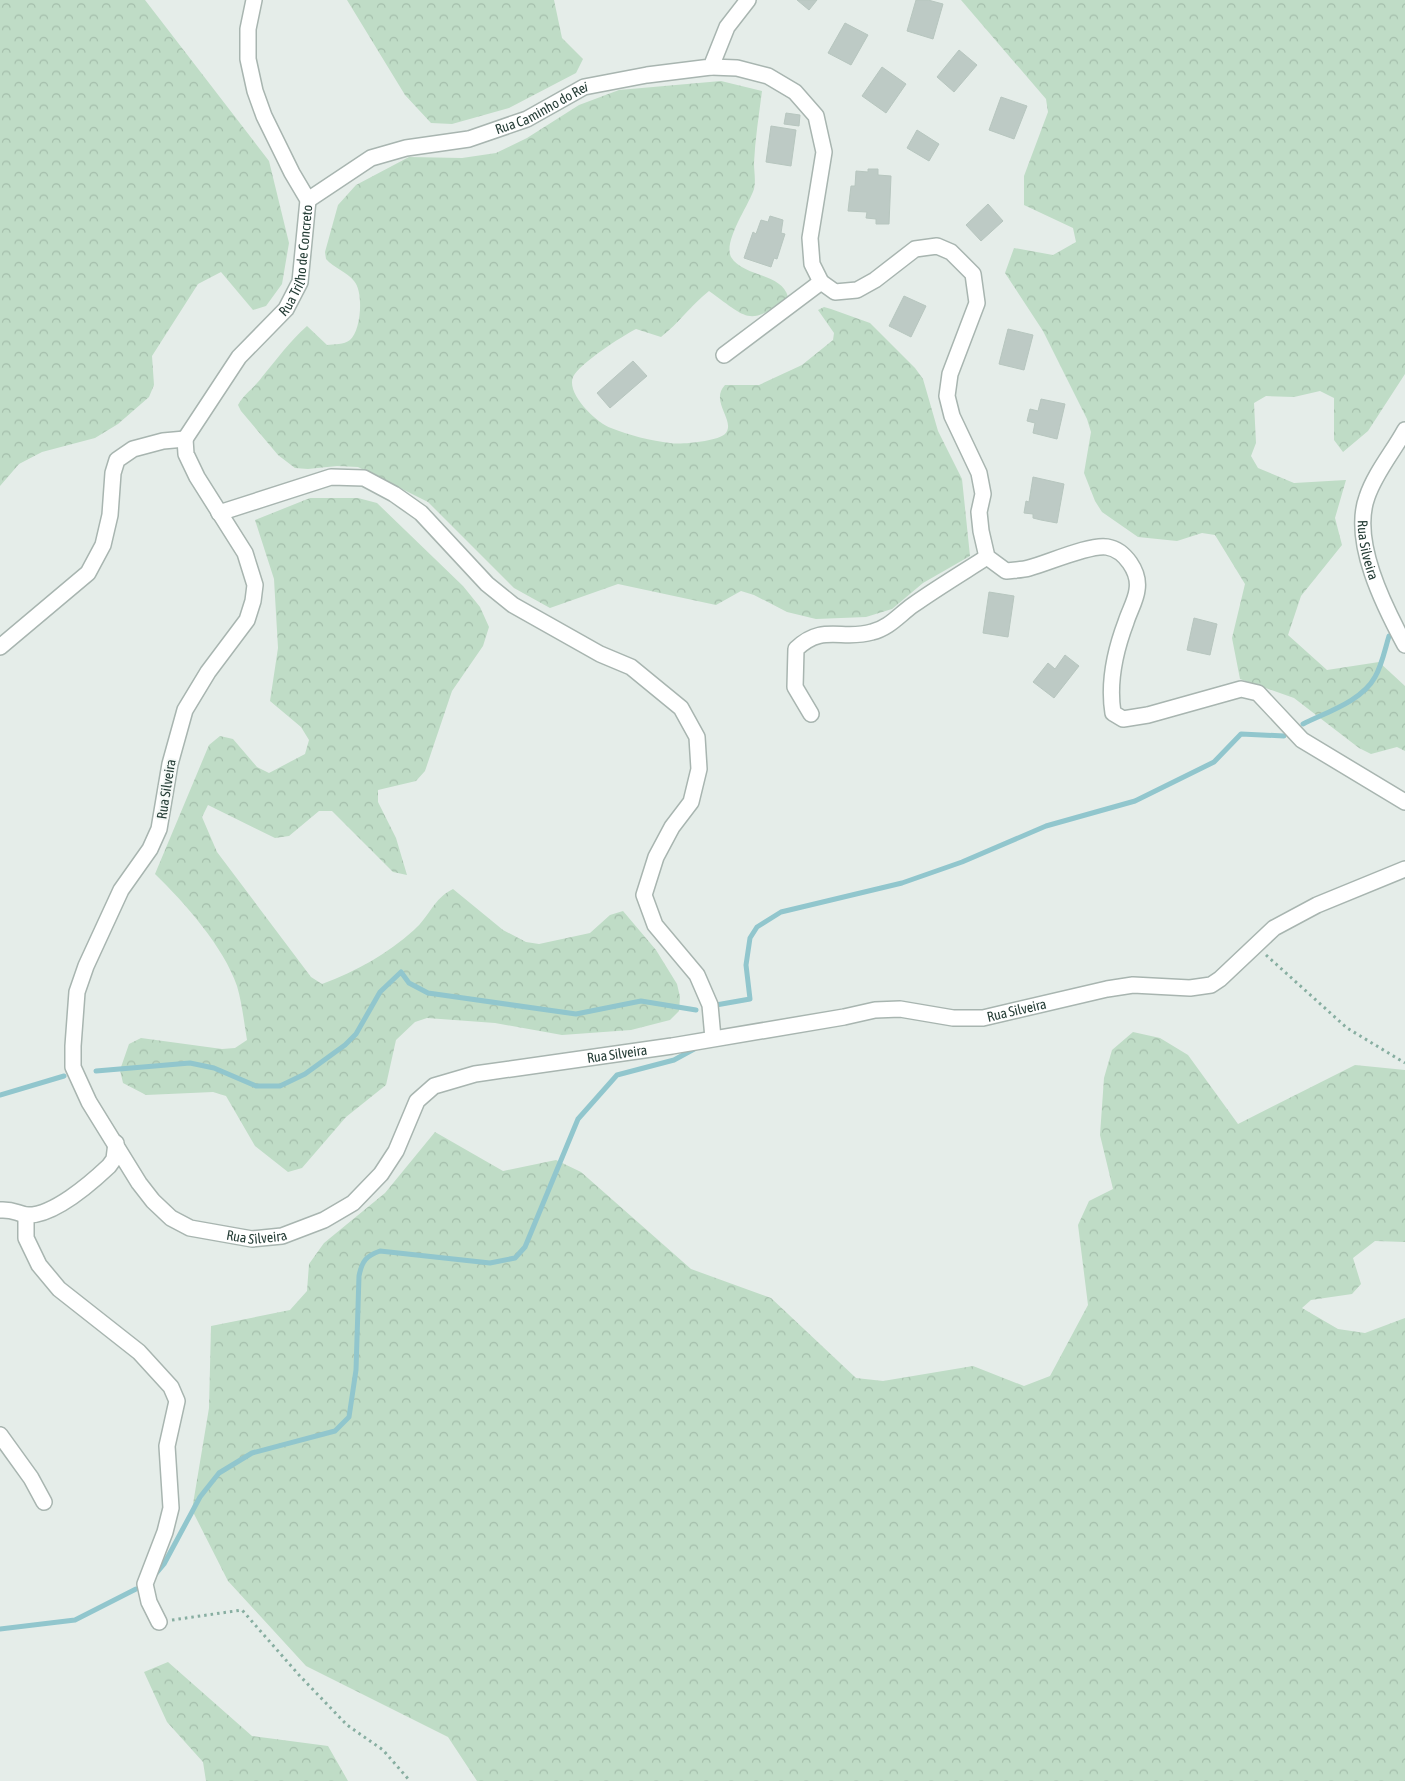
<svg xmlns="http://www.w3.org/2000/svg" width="1405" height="1781" viewBox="0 0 1405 1781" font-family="'Asap Condensed',sans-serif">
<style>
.forest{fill:url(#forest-crowns)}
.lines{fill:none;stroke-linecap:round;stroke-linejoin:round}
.stream{stroke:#91c6cd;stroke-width:5}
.building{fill:#bdcac5;stroke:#b7c6bf}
.minor-casing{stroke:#a8b5b0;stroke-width:18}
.path{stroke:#87aea1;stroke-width:3;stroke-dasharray:2.5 4;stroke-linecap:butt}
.minor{stroke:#fff;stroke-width:15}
.labels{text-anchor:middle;stroke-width:4;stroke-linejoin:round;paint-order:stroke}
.street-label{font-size:14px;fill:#253d36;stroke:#f5f9f7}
</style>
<defs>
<pattern id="forest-crowns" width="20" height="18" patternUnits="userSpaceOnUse" patternTransform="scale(1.25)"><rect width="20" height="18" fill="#bfdcc6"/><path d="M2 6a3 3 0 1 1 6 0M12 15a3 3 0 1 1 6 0" fill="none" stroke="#a4beab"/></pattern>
</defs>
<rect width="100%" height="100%" fill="#e5ede9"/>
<g class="forest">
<path d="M 0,0 L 145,0 L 269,161 L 289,243 L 282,284 L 266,306 L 253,310 L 221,272 L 198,284 L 152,356 L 154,385 L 149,397 L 118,424 L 95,438 L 42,452 L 19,464 L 0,486 Z"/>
<path d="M 347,0 L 554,0 L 562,38 L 583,59 L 576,73 L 509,108 L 452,124 L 431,123 L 405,95 Z"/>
<path d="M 961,0 L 1405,0 L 1405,374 L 1368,431 L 1343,452 L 1334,440 L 1334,398 L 1320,391 L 1294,397 L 1266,396 L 1254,403 L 1256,443 L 1251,456 L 1258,468 L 1294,483 L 1346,480 L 1335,518 L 1342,545 L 1301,596 L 1288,635 L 1327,670 L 1379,662 L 1405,686 L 1405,751 L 1397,747 L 1371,754 L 1359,748 L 1294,698 L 1240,679 L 1232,638 L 1245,584 L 1215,535 L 1202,533 L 1177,541 L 1138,537 L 1102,512 L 1095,501 L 1084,473 L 1091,432 L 1087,419 L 1043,331 L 1005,273 L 1014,248 L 1053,255 L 1076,242 L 1073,228 L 1024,205 L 1024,176 L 1048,112 L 1046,99 Z"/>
<path d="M 721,81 L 762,91 C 759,115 755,139 754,163 C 754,171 756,181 754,189 C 749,205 723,241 731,257 C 743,277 782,273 788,297 C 749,328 747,318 709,291 C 691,305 679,323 661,337 L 636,329 C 622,336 579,364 573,377 C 566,394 597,423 611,428 C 628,435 652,441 670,443 C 681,445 718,441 725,434 C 737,421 709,402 725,385 L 759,385 L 802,365 L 833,340 L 834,333 L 818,310 L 824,307 L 831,309 L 870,323 L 915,368 L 923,379 L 938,431 L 962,479 L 970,556 L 923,583 L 892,609 L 866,617 L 816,619 L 787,612 L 754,595 L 741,591 L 716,605 L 618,584 L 550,608 L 514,588 L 428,502 L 358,467 L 337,466 L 308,469 L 295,468 L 278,455 L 241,411 L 238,405 C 244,394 255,387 262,377 C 277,359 289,342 307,326 L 327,345 C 334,344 344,345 350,340 C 361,331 364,292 354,281 C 347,272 334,268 326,259 L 325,252 L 338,205 L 356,185 L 409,157 L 462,158 L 496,153 L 527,138 L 579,105 L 619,90 Z"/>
<path d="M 310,498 L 358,498 L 377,503 L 463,586 L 480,607 L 489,627 L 483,646 L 452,691 L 425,771 L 416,781 L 378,790 L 378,802 L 396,838 L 407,875 L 393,872 L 332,811 L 319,811 L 289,836 L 275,838 L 208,805 L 202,817 L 217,852 L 311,977 L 322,984 C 357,971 387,954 414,930 C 430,916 433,899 453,889 L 503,930 L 526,942 L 539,944 L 590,933 L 610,915 L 623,911 L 656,950 L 677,984 L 680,997 L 679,1011 L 670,1020 L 631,1030 L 562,1035 L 495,1023 L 427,1018 L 415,1022 L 396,1040 L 386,1085 L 346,1117 L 302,1168 L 288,1172 L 255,1146 L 226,1096 L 213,1092 L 146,1095 L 123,1083 L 120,1070 L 129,1044 L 141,1038 L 222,1049 L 235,1048 L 247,1040 C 244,1022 242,1003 237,986 C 224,947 184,902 155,874 L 209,745 L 220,736 L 233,739 L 257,767 L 269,773 L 305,754 L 309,740 L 301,727 L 270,701 L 278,648 L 274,579 L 255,520 Z"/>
<path d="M 1133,1032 L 1160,1038 L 1188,1055 L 1238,1124 L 1355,1065 L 1405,1070 L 1405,1242 L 1375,1241 L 1353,1258 L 1361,1284 L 1352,1294 L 1311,1300 L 1302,1308 L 1338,1329 L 1365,1333 L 1405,1318 L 1405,1781 L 477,1781 L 448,1737 L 306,1666 L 228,1581 L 192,1510 L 209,1408 L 211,1326 L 290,1310 L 307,1291 L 309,1264 L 324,1243 L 385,1193 L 435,1132 L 503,1171 L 556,1160 L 581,1172 L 691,1269 L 771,1298 L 856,1378 L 883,1381 L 973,1366 L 1024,1386 L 1050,1376 L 1088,1305 L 1078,1225 L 1089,1201 L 1113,1189 L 1100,1135 L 1104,1078 L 1112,1050 Z"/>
<path d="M 168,1662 L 252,1736 L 328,1746 L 348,1781 L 206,1781 L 203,1762 L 167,1722 L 144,1672 Z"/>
</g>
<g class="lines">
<g class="stream">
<path d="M 1303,724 C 1327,712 1362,701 1375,677 C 1382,665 1385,649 1389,636"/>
<path d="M 716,1005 L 750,999 L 746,965 L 750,938 L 757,927 L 781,912 L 902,883 L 962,862 L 1046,826 L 1135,801 L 1214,762 L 1241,734 L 1284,736"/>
<path d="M 96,1071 L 190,1063 L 214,1068 L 256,1086 L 280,1086 L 305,1074 L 345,1045 L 356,1034 L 380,992 L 401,972 L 409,983 L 428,993 L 576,1014 L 641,1001 L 696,1010"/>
<path d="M 0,1095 L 64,1076"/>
<path d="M 154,1576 L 164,1564 L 200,1497 L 219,1473 L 252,1453 L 335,1431 L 349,1417 L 356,1370 L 359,1276 C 362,1261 366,1256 380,1251 L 490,1263 L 515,1258 L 525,1247 L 578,1119 L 617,1075 L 674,1060 L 696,1048"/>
<path d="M 0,1629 L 75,1620 L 136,1589"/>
</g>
</g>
<g class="building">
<path d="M 797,0 L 817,0 L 809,10 Z"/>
<path d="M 916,0 L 928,0 L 943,4 L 933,39 L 907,31 Z"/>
<path d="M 845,23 L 868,35 L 851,65 L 828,53 Z"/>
<path d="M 959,50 L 977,65 L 954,92 L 937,77 Z"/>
<path d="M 882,67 L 906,84 L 886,113 L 862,96 Z"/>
<path d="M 1001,97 L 1027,106 L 1014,139 L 989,130 Z"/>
<path d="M 786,113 L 800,115 L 799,126 L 784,124 Z"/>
<path d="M 771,126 L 796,130 L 791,166 L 766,162 Z"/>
<path d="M 917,130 L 939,144 L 929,161 L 907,148 Z"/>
<path d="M 868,169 L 878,169 L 878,175 L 891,176 L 889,224 L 876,224 L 876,219 L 866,218 L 867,212 L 848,211 L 851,186 L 855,186 L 856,171 L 868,172 Z"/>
<path d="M 988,204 L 1003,221 L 981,241 L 966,225 Z"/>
<path d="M 770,216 L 783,220 L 781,233 L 785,234 L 777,259 L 774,258 L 771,267 L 744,258 L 753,232 L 756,234 L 761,220 L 768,222 Z"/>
<path d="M 904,296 L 926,306 L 911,337 L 889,326 Z"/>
<path d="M 1008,329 L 1033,335 L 1024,370 L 999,364 Z"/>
<path d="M 633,361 L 647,376 L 610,408 L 597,393 Z"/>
<path d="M 1041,399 L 1065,404 L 1057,439 L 1033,433 L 1035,423 L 1027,421 L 1030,409 L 1038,411 Z"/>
<path d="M 1033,477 L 1064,484 L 1057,523 L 1041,520 L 1033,518 L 1033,514 L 1024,513 L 1026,501 L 1029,502 Z"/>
<path d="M 989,592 L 1014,596 L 1008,637 L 983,633 Z"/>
<path d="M 1194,618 L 1217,624 L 1210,655 L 1187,650 Z"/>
<path d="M 1065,655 L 1079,666 L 1054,698 L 1033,682 L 1048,663 L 1055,669 Z"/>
</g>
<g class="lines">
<g class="minor-casing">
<g id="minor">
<path d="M 711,67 L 737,68 L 768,76 L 795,92 L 816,116 L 824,152 L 810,238 L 812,264 L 821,282 L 835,292 L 857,290 L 875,280 L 915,249 L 937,246 L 951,252 L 973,274 L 977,303 L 950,374 L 947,396 L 952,416 L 979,473 L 983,494 L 979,512 L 981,531 L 987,557 L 1006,571 C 1014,570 1022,570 1029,568 C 1048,563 1090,544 1107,547 C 1125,550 1140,572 1137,590 C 1136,600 1129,612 1126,622 C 1115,651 1108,682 1113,713 L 1123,719 L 1148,715 L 1241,689 L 1258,693 L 1302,740 L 1405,802"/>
<path id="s1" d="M 308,200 L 371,158 L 406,148 L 469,139 L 527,119 L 584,87 L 647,75 L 711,67 L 727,27 L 748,0"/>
<path d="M 724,355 L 821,282"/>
<path id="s2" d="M 1405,430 C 1393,452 1375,473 1367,497 C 1351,541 1384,606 1405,645"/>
<path id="s3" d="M 185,439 L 186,454 L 197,477 L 245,553 L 255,585 L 253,601 L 247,620 L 208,672 L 185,710 L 170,764 L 159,829 L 150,849 L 121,890 L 86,966 L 77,992 L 73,1046 L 73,1067 L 89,1102 L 139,1183 L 153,1201 L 171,1218 L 190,1228 L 252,1239 L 282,1236 L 324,1220 L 353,1203 L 381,1174 L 396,1151 L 417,1101 L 434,1086 L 475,1074 L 672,1046 L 844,1017 L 875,1010 L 900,1009 L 953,1018 L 983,1018 L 1107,989 L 1133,985 L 1190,988 L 1211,985 L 1220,979 L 1274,928 L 1317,905 L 1405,869"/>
<path id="s4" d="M 185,439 L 239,357 L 286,309 L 300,282 L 308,200 L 292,173 L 264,116 L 255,91 L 248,59 L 248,29 L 254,0"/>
<path d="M 219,513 L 331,477 L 364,478 L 394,494 L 421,513 L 487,584 L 513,605 L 600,654 L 631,667 L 681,708 L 697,737 L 699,769 L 691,802 L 672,827 L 656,857 L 644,895 L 655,925 L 697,975 L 710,1005 L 713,1038"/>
<path d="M 0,647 L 88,573 L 103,545 L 110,515 L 113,473 L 117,460 L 133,449 L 163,441 L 185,439"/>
<path d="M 811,714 L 795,687 L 796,649 C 823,623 842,641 872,632 C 889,628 899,615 913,605 C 937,588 962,573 987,557"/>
<path d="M 0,1210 C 13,1209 16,1213 26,1215 C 52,1217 91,1183 109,1166 L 114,1159 L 116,1143"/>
<path d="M 26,1215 L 26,1238 L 39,1265 L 59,1289 L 139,1352 L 171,1387 L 177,1401 L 167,1446 L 171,1508 L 165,1532 L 145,1584 L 149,1602 L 159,1622"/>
<path d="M 0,1435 L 31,1478 L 44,1502"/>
</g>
</g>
<g class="path">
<path d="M 1266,955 L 1347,1028 L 1405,1063"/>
<path d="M 172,1620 L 242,1610 L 299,1675 L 347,1725 L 383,1750 L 410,1781"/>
</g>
<use href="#minor" class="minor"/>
</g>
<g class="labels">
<g class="street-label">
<text dy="5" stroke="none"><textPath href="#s1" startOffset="255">Rua Caminho do Rei</textPath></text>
<text dy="5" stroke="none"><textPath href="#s4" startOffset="216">Rua Trilho de Concreto</textPath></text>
<text dy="5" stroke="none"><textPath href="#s2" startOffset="131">Rua Silveira</textPath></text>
<text transform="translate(166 789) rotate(-81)" y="5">Rua Silveira</text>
<text dy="5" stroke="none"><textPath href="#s3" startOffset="1800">Rua Silveira</textPath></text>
<text dy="5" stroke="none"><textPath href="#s3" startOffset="1395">Rua Silveira</textPath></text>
<text dy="5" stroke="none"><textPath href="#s3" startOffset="960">Rua Silveira</textPath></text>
</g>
</g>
</svg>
